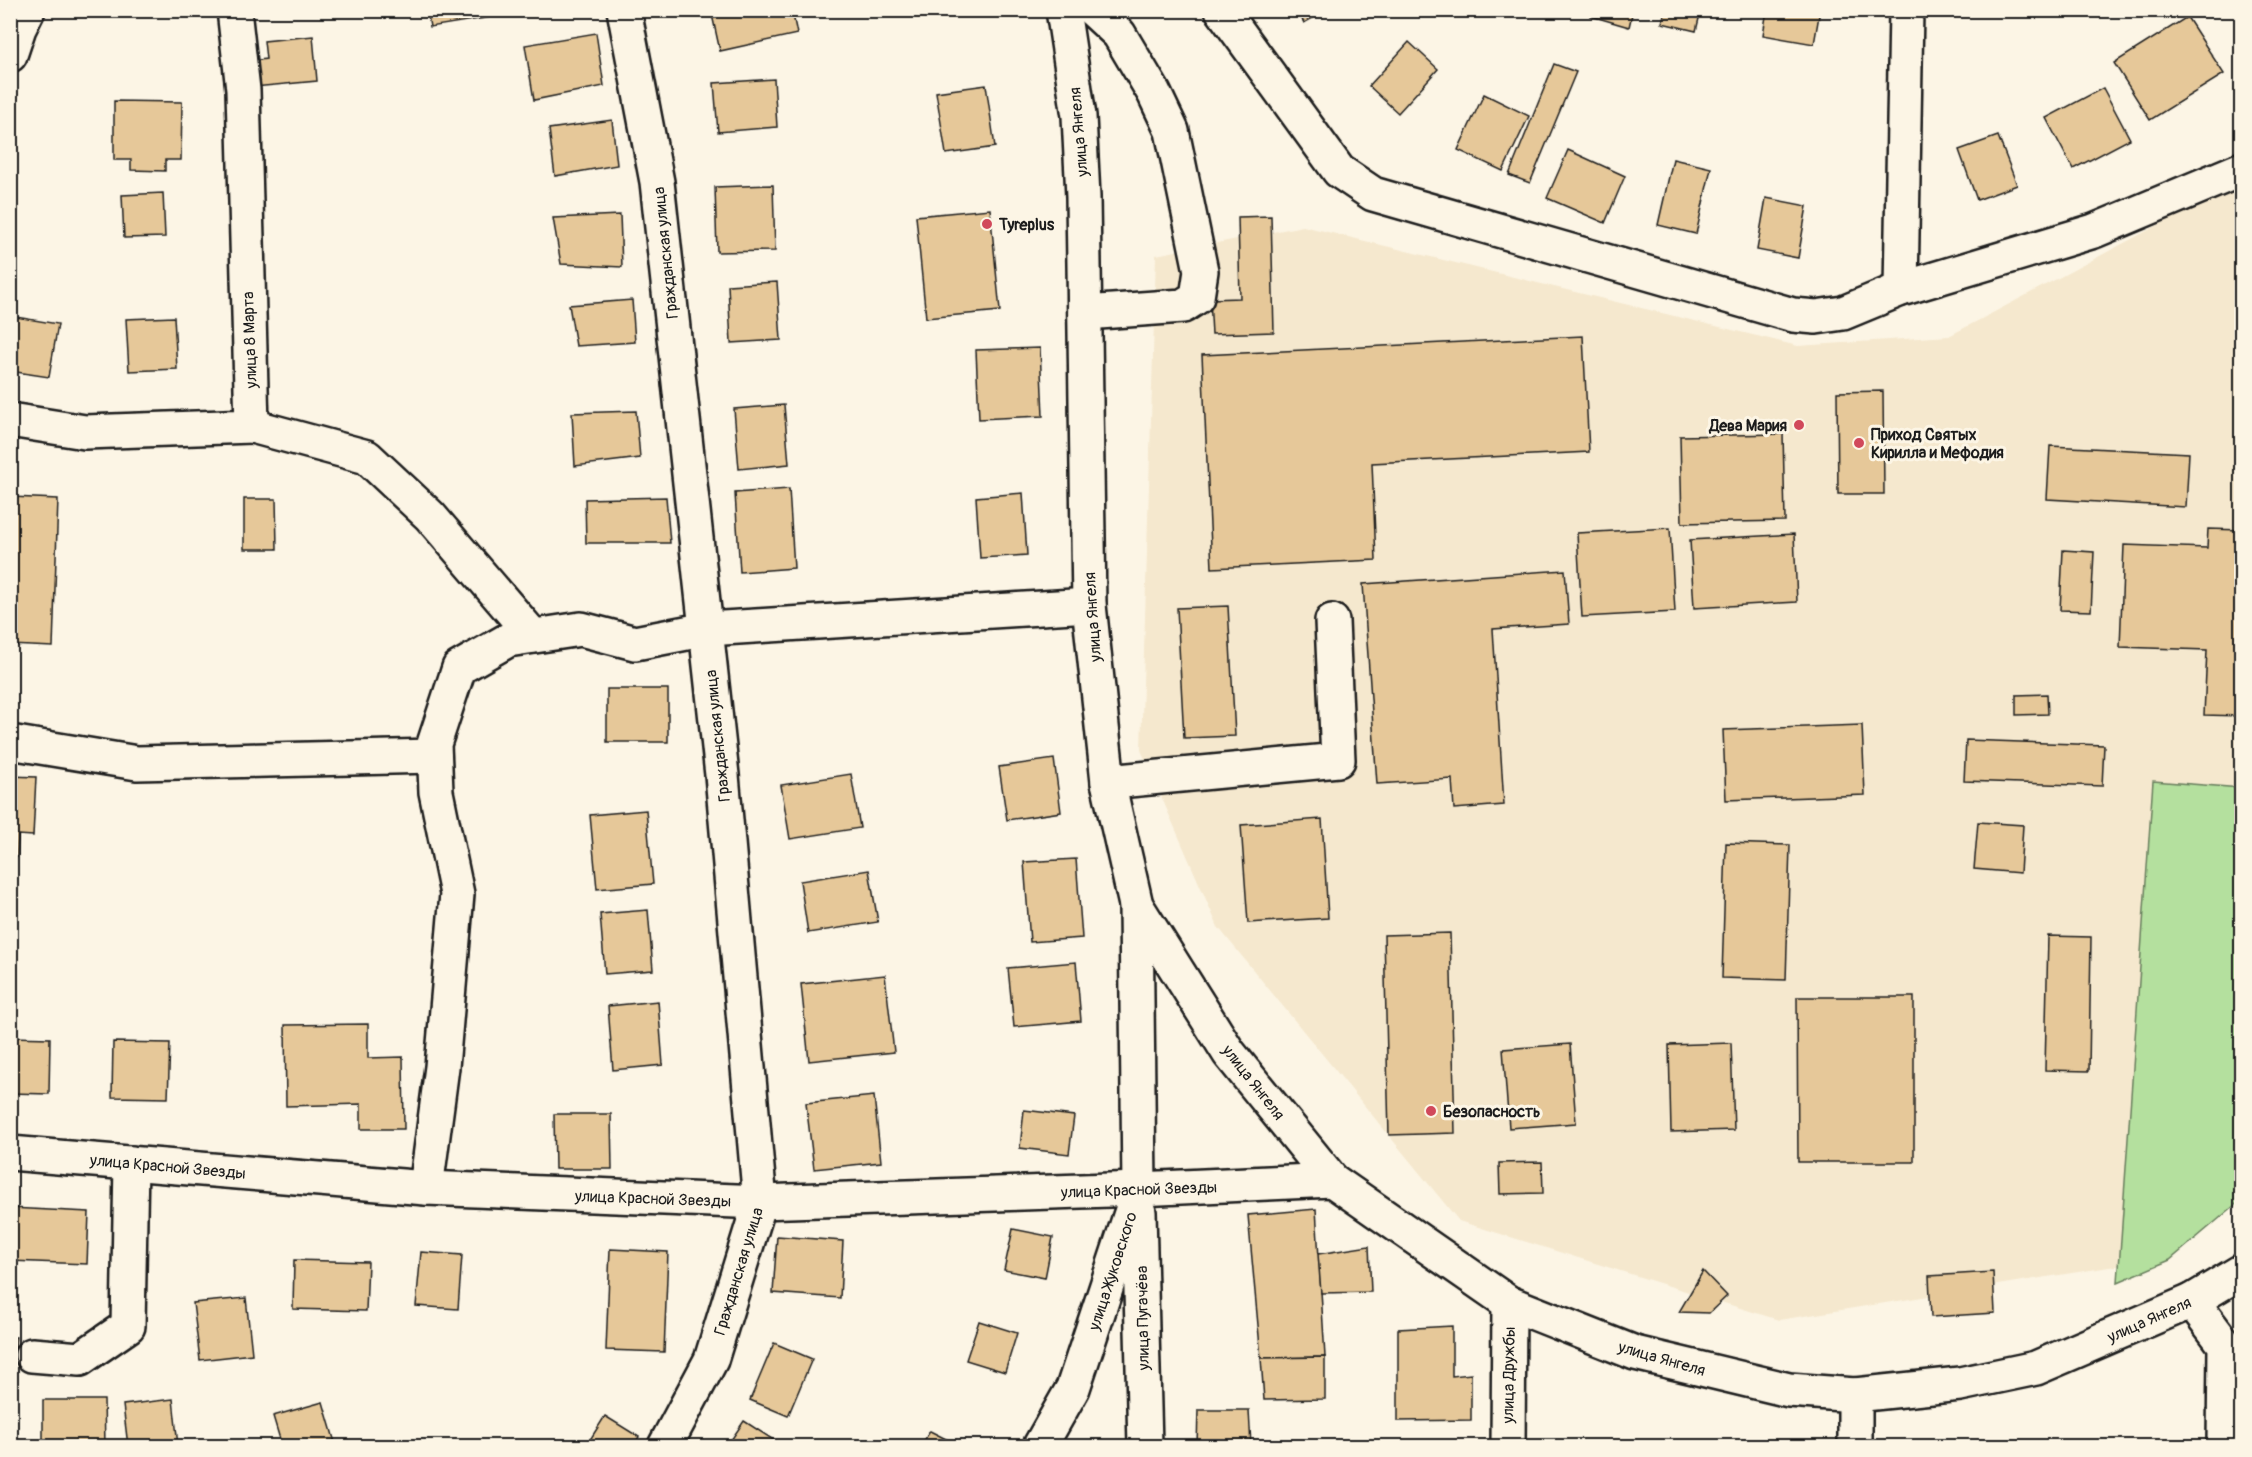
<svg xmlns="http://www.w3.org/2000/svg" width="2252" height="1457" viewBox="0 0 2252 1457" font-family="Pangolin,sans-serif">
<style>
.built{fill:#f5e8ce}
.green{fill:#b4e09e;stroke:#687e5d;stroke-width:1.5}
.building{fill:#e6c899;stroke:#1c1c1c;stroke-width:1.5}
.lines{fill:none;stroke-linecap:round;stroke-linejoin:round}
.minor-casing{stroke:#1c1c1c;stroke-width:38}
.minor{stroke:#fcf5e5;stroke-width:33}
.poi-dot{fill:#d1495b;stroke:#fcf5e5;stroke-width:2}
.labels{text-anchor:middle;stroke-width:6;stroke-linejoin:round;paint-order:stroke}
.street-label{font-size:16px;fill:#1c1c1c;stroke:#fcf5e5}
.poi-label{font-size:16px;font-weight:bold;fill:#1c1c1c;stroke:#fcf5e5;text-anchor:start}
</style>
<rect width="100%" height="100%" fill="#fcf5e5"/>
<filter id="ink" filterUnits="userSpaceOnUse"><feTurbulence type="fractalNoise" baseFrequency=".0167" numOctaves="2"/><feDisplacementMap in="SourceGraphic" scale="12" xChannelSelector="R" yChannelSelector="G"/><feConvolveMatrix kernelMatrix="1 2 1 2 8 2 1 2 1" color-interpolation-filters="sRGB"/></filter>
<g filter="url(#ink)">
<path class="built" d="M 2241,181 L 2241,1123 L 2128,1264 L 1779,1320 L 1459,1221 L 1218,927 L 1141,750 L 1156,255 L 1303,226 L 1798,346 L 1949,336 Z"/>
<path class="green" d="M 2153,781 L 2241,788 L 2241,1200 L 2170,1260 L 2118,1282 Z"/>
<g class="building">
<path d="M 427,10 L 491,10 L 492,17 L 430,27 Z"/>
<path d="M 711,10 L 792,10 L 797,34 L 720,51 Z"/>
<path d="M 1297,10 L 1327,10 L 1304,23 Z"/>
<path d="M 1593,10 L 1633,10 L 1629,27 L 1591,16 Z"/>
<path d="M 1665,10 L 1701,10 L 1696,31 L 1662,23 Z"/>
<path d="M 1767,10 L 1820,10 L 1814,44 L 1763,35 Z"/>
<path d="M 2187,17 L 2224,74 L 2150,120 L 2114,63 Z"/>
<path d="M 596,33 L 604,86 L 534,100 L 525,45 Z"/>
<path d="M 313,36 L 317,81 L 254,87 L 252,61 L 266,59 L 264,41 Z"/>
<path d="M 1409,42 L 1438,69 L 1398,113 L 1369,86 Z"/>
<path d="M 1554,64 L 1576,72 L 1530,183 L 1509,175 Z"/>
<path d="M 774,79 L 777,127 L 718,132 L 714,83 Z"/>
<path d="M 986,85 L 995,147 L 946,154 L 936,92 Z"/>
<path d="M 2103,88 L 2130,139 L 2073,169 L 2046,118 Z"/>
<path d="M 1484,94 L 1529,116 L 1503,171 L 1458,150 Z"/>
<path d="M 114,101 L 182,102 L 181,160 L 165,160 L 165,171 L 131,170 L 131,160 L 114,160 Z"/>
<path d="M 612,120 L 617,165 L 555,176 L 549,129 Z"/>
<path d="M 1998,136 L 2017,185 L 1977,200 L 1959,150 Z"/>
<path d="M 1568,150 L 1625,176 L 1605,223 L 1547,198 Z"/>
<path d="M 1673,159 L 1711,168 L 1696,234 L 1658,225 Z"/>
<path d="M 773,185 L 775,251 L 717,252 L 715,187 Z"/>
<path d="M 163,193 L 165,237 L 124,238 L 122,195 Z"/>
<path d="M 1766,198 L 1807,206 L 1798,258 L 1757,250 Z"/>
<path d="M 990,209 L 1000,311 L 926,318 L 916,216 Z"/>
<path d="M 620,215 L 622,267 L 561,264 L 553,218 Z"/>
<path d="M 1271,216 L 1274,332 L 1212,334 L 1210,299 L 1240,298 L 1238,217 Z"/>
<path d="M 777,282 L 781,340 L 731,343 L 728,285 Z"/>
<path d="M 632,300 L 635,342 L 576,346 L 569,305 Z"/>
<path d="M 10,316 L 58,324 L 49,377 L 10,371 Z"/>
<path d="M 174,317 L 177,369 L 129,371 L 126,319 Z"/>
<path d="M 1583,336 L 1589,452 L 1372,463 L 1376,560 L 1212,568 L 1202,355 Z"/>
<path d="M 1040,348 L 1043,416 L 979,419 L 976,350 Z"/>
<path d="M 1883,391 L 1884,494 L 1838,494 L 1837,392 Z"/>
<path d="M 784,405 L 789,464 L 739,469 L 734,409 Z"/>
<path d="M 636,411 L 640,458 L 575,466 L 572,413 Z"/>
<path d="M 1783,434 L 1785,521 L 1682,523 L 1680,436 Z"/>
<path d="M 2050,446 L 2189,453 L 2186,507 L 2047,499 Z"/>
<path d="M 789,489 L 794,568 L 740,572 L 735,493 Z"/>
<path d="M 1023,493 L 1027,555 L 980,558 L 976,497 Z"/>
<path d="M 10,497 L 58,499 L 53,647 L 10,645 Z"/>
<path d="M 666,497 L 670,543 L 586,543 L 585,499 Z"/>
<path d="M 244,499 L 276,499 L 277,549 L 244,549 Z"/>
<path d="M 1670,528 L 1675,612 L 1582,617 L 1577,533 Z"/>
<path d="M 2208,529 L 2242,530 L 2242,716 L 2204,715 L 2207,650 L 2120,647 L 2124,545 L 2207,548 Z"/>
<path d="M 1794,534 L 1797,602 L 1694,608 L 1690,540 Z"/>
<path d="M 2063,550 L 2094,552 L 2091,611 L 2060,610 Z"/>
<path d="M 1565,570 L 1569,624 L 1493,629 L 1504,805 L 1454,809 L 1452,779 L 1377,784 L 1363,584 Z"/>
<path d="M 1228,606 L 1235,736 L 1184,738 L 1177,608 Z"/>
<rect x="607" y="689" width="61" height="53"/>
<path d="M 2047,694 L 2048,714 L 2016,715 L 2016,695 Z"/>
<path d="M 1862,725 L 1865,795 L 1726,800 L 1723,730 Z"/>
<path d="M 1966,740 L 2104,745 L 2102,786 L 1964,781 Z"/>
<path d="M 1054,759 L 1061,812 L 1007,820 L 999,767 Z"/>
<path d="M 851,774 L 860,828 L 790,839 L 781,785 Z"/>
<path d="M 10,776 L 36,777 L 33,836 L 18,835 L 17,857 L 10,857 Z"/>
<path d="M 646,810 L 653,884 L 597,889 L 590,815 Z"/>
<path d="M 1322,819 L 1328,918 L 1248,923 L 1241,825 Z"/>
<path d="M 1978,822 L 2023,825 L 2020,873 L 1974,869 Z"/>
<path d="M 1726,843 L 1790,845 L 1786,980 L 1722,978 Z"/>
<path d="M 1076,859 L 1082,938 L 1030,942 L 1024,862 Z"/>
<path d="M 869,870 L 878,922 L 808,933 L 800,881 Z"/>
<path d="M 648,910 L 653,970 L 605,974 L 600,914 Z"/>
<path d="M 1450,933 L 1455,1133 L 1389,1135 L 1384,935 Z"/>
<path d="M 2048,936 L 2091,937 L 2089,1071 L 2045,1070 Z"/>
<path d="M 1076,962 L 1081,1021 L 1014,1027 L 1008,968 Z"/>
<path d="M 885,975 L 894,1052 L 809,1061 L 801,984 Z"/>
<path d="M 1797,997 L 1914,997 L 1914,1162 L 1798,1162 Z"/>
<path d="M 658,1001 L 663,1065 L 613,1070 L 608,1006 Z"/>
<path d="M 368,1024 L 368,1058 L 403,1057 L 404,1129 L 361,1129 L 361,1104 L 286,1106 L 285,1025 Z"/>
<path d="M 10,1037 L 50,1038 L 49,1094 L 10,1093 Z"/>
<path d="M 113,1042 L 170,1043 L 168,1098 L 112,1097 Z"/>
<path d="M 1731,1043 L 1734,1130 L 1671,1132 L 1669,1045 Z"/>
<path d="M 1570,1044 L 1576,1123 L 1509,1128 L 1503,1049 Z"/>
<path d="M 874,1096 L 881,1162 L 814,1169 L 806,1103 Z"/>
<path d="M 1024,1110 L 1074,1116 L 1069,1154 L 1020,1148 Z"/>
<path d="M 554,1114 L 611,1114 L 612,1169 L 555,1169 Z"/>
<path d="M 1542,1162 L 1543,1193 L 1500,1194 L 1499,1163 Z"/>
<path d="M 10,1208 L 89,1212 L 87,1264 L 10,1261 Z"/>
<path d="M 1316,1209 L 1325,1357 L 1261,1358 L 1248,1215 Z"/>
<path d="M 1013,1229 L 1053,1237 L 1045,1278 L 1004,1270 Z"/>
<path d="M 777,1236 L 843,1241 L 840,1298 L 773,1293 Z"/>
<path d="M 1369,1246 L 1371,1292 L 1321,1293 L 1318,1254 Z"/>
<path d="M 610,1249 L 668,1252 L 664,1352 L 606,1350 Z"/>
<path d="M 421,1252 L 462,1255 L 458,1309 L 416,1306 Z"/>
<path d="M 294,1260 L 368,1262 L 366,1311 L 293,1309 Z"/>
<path d="M 1703,1271 L 1727,1296 L 1709,1313 L 1679,1312 Z"/>
<path d="M 1993,1272 L 1995,1313 L 1931,1317 L 1929,1276 Z"/>
<path d="M 246,1298 L 252,1354 L 200,1360 L 193,1303 Z"/>
<path d="M 979,1321 L 1017,1333 L 1005,1372 L 966,1360 Z"/>
<path d="M 1452,1326 L 1452,1376 L 1471,1374 L 1471,1420 L 1398,1421 L 1398,1329 Z"/>
<path d="M 10,1337 L 16,1337 L 10,1389 Z"/>
<path d="M 774,1343 L 812,1359 L 788,1416 L 750,1400 Z"/>
<path d="M 1325,1357 L 1325,1399 L 1264,1400 L 1261,1358 Z"/>
<path d="M 173,1399 L 178,1446 L 128,1446 L 123,1405 Z"/>
<path d="M 43,1400 L 104,1400 L 105,1446 L 43,1446 Z"/>
<path d="M 323,1402 L 336,1446 L 282,1446 L 273,1416 Z"/>
<path d="M 1198,1410 L 1249,1410 L 1251,1446 L 1197,1446 Z"/>
<path d="M 605,1416 L 639,1437 L 633,1446 L 586,1446 Z"/>
<path d="M 744,1421 L 783,1446 L 727,1446 Z"/>
<path d="M 930,1431 L 960,1446 L 921,1446 Z"/>
</g>
<g class="lines">
<g class="minor-casing">
<g id="minor">
<path d="M 624,10 L 657,182 L 722,775 L 760,1202 L 711,1360 L 665,1446"/>
<path d="M 1063,10 L 1079,116 L 1083,197 L 1089,605 L 1108,782 L 1136,905 L 1229,1053 L 1332,1180 L 1509,1303 L 1635,1353 L 1789,1390 L 1855,1395 L 1960,1384 L 2036,1368 L 2192,1301 L 2242,1271"/>
<path d="M 1222,10 L 1339,171 L 1373,194 L 1793,315 L 1816,317 L 1843,313 L 1901,289 L 2094,231 L 2242,169"/>
<path d="M 10,55 L 19,28 L 28,10"/>
<path d="M 1901,289 L 1906,10"/>
<path d="M 1085,313 L 1183,306 L 1197,297 L 1201,271 L 1172,131 L 1154,93 L 1119,34 L 1093,10"/>
<path d="M 10,420 L 85,432 L 252,426 L 243,90 L 234,10"/>
<path d="M 252,426 L 367,457 L 430,516 L 533,636"/>
<path d="M 10,742 L 137,763 L 434,756"/>
<path d="M 1108,782 L 1338,760 L 1332,621"/>
<path d="M 10,1153 L 426,1188 L 760,1202 L 1139,1189 L 1332,1180"/>
<path d="M 426,1188 L 442,1067 L 457,894 L 436,792 L 434,744 L 459,668 L 508,640 L 581,629 L 635,643 L 707,629 L 1089,605"/>
<path d="M 1139,1212 L 1145,1446"/>
<path d="M 2192,1301 L 2225,1345 L 2224,1446"/>
<path d="M 32,1355 L 80,1359 L 128,1326 L 131,1163"/>
<path d="M 1040,1446 L 1073,1388 L 1139,1189 L 1136,905"/>
<path d="M 1508,1446 L 1509,1303"/>
<path d="M 1855,1446 L 1855,1395"/>
</g>
</g>
<use href="#minor" class="minor"/>
</g>
</g>
<g class="poi-dot">
<circle cx="987" cy="224" r="6"/>
<circle cx="1799" cy="425" r="6"/>
<circle cx="1859" cy="443" r="6"/>
<circle cx="1431" cy="1111" r="6"/>
</g>
<g class="labels">
<g class="street-label">
<text transform="translate(1078 132) rotate(-95)" y="6">улица Янгеля</text>
<text transform="translate(665 253) rotate(-96)" y="6">Гражданская улица</text>
<text transform="translate(249 340) rotate(-92)" y="6">улица 8 Марта</text>
<text transform="translate(1092 617) rotate(-94)" y="6">улица Янгеля</text>
<text transform="translate(717 736) rotate(-96)" y="6">Гражданская улица</text>
<text transform="translate(1254 1082) rotate(52)" y="6">улица Янгеля</text>
<text transform="translate(168 1166) rotate(5)" y="6">улица Красной Звезды</text>
<text transform="translate(1139 1189) rotate(-2)" y="6">улица Красной Звезды</text>
<text transform="translate(653 1198) rotate(2)" y="6">улица Красной Звезды</text>
<text transform="translate(738 1271) rotate(-73)" y="6">Гражданская улица</text>
<text transform="translate(1112 1271) rotate(-72)" y="6">улица Жуковского</text>
<text transform="translate(1142 1318) rotate(-91)" y="6">улица Пугачёва</text>
<text transform="translate(2149 1319) rotate(-24)" y="6">улица Янгеля</text>
<text transform="translate(1662 1358) rotate(16)" y="6">улица Янгеля</text>
<text transform="translate(1508 1375) rotate(-89)" y="6">улица Дружбы</text>
</g>
<g class="poi-label">
<text x="999" y="230">Tyreplus</text>
<text x="1787" y="431" text-anchor="end">Дева Мария</text>
<text x="1871" y="440">Приход Святых<tspan x="1871" dy="18">Кирилла и Мефодия</tspan></text>
<text x="1443" y="1117">Безопасность</text>
</g>
</g>
<rect width="2252" height="1457" fill="none" stroke="#fcf5e5" stroke-width="36"/>
<rect x="18" y="18" width="2216" height="1421" fill="none" stroke="#1c1c1c" stroke-width="2" filter="url(#ink)"/>
</svg>
